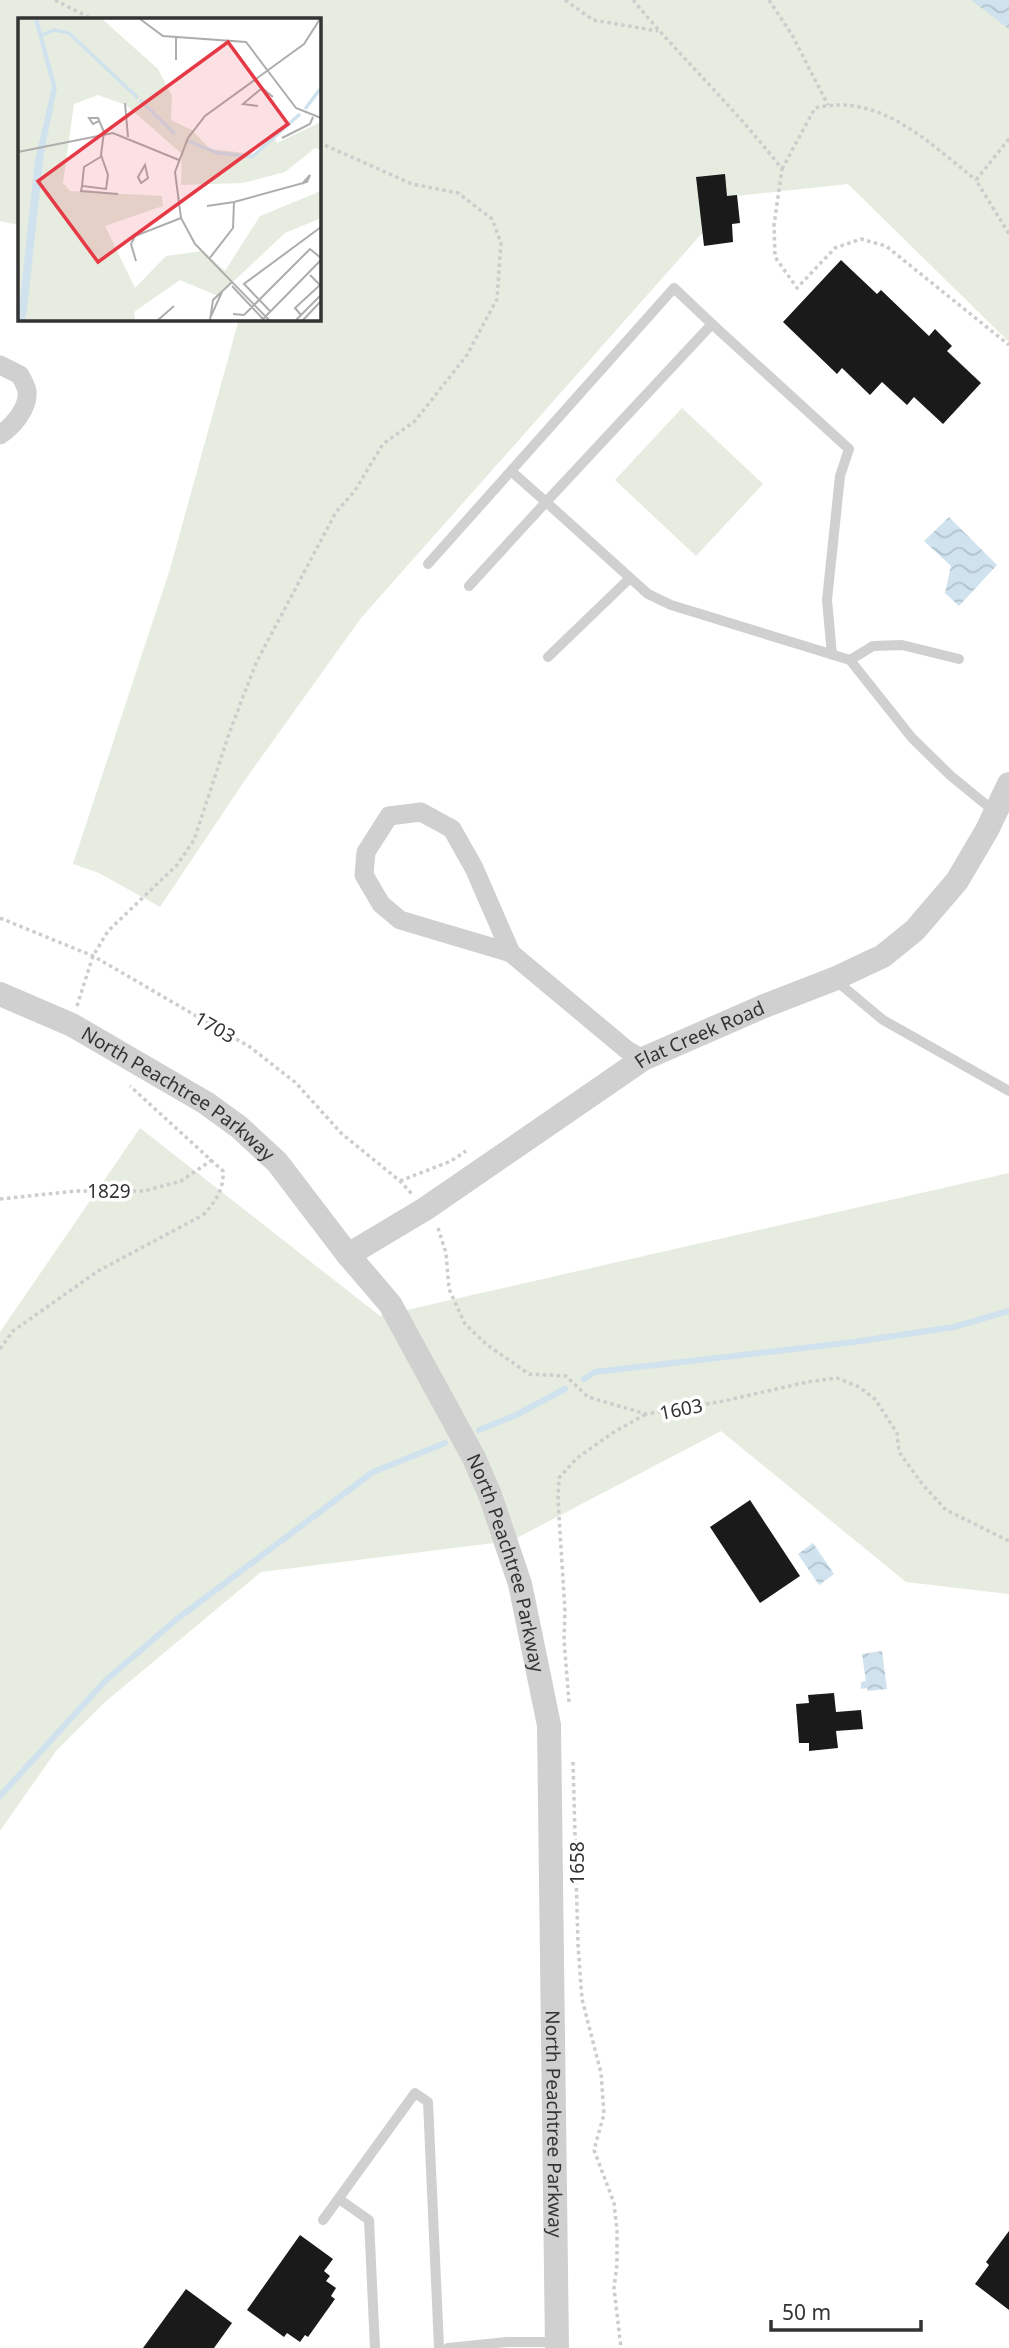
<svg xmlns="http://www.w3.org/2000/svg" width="1009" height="2348" viewBox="0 0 1009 2348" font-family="'Noto Sans',sans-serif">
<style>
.grass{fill:#e6ecdf}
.water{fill:url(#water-waves)}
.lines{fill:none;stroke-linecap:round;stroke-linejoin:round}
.stream{stroke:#cfe2ee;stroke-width:6}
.building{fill:#1a1a1a}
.path{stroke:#cdcdcd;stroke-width:3.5;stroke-dasharray:3.5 3.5;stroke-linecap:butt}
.service{stroke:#d0d0d0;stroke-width:10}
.minor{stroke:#d0d0d0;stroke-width:19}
.tertiary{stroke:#d0d0d0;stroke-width:24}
.labels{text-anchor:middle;stroke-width:7;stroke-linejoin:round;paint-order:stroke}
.street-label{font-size:19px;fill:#333;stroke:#fff}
.inset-river{fill:none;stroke:#cfe2ee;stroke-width:3.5}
.inset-road{fill:none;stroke:#adadad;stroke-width:2}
.view{fill:#e63946;fill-opacity:0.15;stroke:#e63946;stroke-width:3.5}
.inset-edge{fill:none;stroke:#333;stroke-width:3.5}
</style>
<defs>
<pattern id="water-waves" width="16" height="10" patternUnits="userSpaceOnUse" patternTransform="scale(1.75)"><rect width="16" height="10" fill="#cfe2ee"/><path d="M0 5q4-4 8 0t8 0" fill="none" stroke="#b2c2cd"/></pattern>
</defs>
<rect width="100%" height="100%" fill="#fff"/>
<g class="grass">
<path d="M 0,0 L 1009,0 L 1009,342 L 848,184 L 735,196 L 361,618 L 245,780 L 160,907 L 99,873 L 73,864 L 170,569 L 239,319 L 318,318 L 318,19 L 19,19 L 19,225 L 0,221 Z"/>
<path d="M 682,408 L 763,484 L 696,556 L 615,480 Z"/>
<path d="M 140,1128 L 380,1316 L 1009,1173 L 1009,1594 L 906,1582 L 721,1431 L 511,1541 L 261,1572 L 105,1702 L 56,1751 L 0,1831 L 0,1332 Z"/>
</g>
<g class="water">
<path d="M 971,0 L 1009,0 L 1009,29 Z"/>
<path d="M 949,517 L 997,565 L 959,606 L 945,593 L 951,566 L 924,541 Z"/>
<path d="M 813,1543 L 834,1574 L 819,1585 L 798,1554 Z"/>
<path d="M 882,1651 L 887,1689 L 868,1691 L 867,1688 L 861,1689 L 861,1682 L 866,1681 L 862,1654 Z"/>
</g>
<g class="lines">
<g class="stream">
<path d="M 584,1379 L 595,1372 L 854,1342 L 954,1327 L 1009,1311"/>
<path d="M 479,1430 L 514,1416 L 565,1389"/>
<path d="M 0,1796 L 106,1680 L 177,1619 L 373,1472 L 445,1443"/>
</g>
</g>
<g class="building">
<path d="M 725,174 L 727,196 L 737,195 L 740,223 L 732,224 L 733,242 L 704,246 L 696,177 Z"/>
<path d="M 841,260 L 877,294 L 881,290 L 929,336 L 935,329 L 952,346 L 947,351 L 981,383 L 943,424 L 914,397 L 907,405 L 882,382 L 870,395 L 842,368 L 837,374 L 783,322 Z"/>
<path d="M 750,1500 L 800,1576 L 760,1603 L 710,1527 Z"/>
<path d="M 834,1693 L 836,1712 L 861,1710 L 863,1729 L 836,1731 L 838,1748 L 809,1751 L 809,1743 L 799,1743 L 796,1704 L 809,1703 L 808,1695 Z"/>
<path d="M 1009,2231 L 1009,2310 L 975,2284 L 989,2265 L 986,2262 Z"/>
<path d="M 300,2235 L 333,2259 L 324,2271 L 330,2276 L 326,2281 L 336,2288 L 331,2296 L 335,2299 L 308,2337 L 305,2335 L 300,2342 L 287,2333 L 284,2337 L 247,2310 Z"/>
<path d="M 186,2289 L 232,2323 L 214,2348 L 143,2348 Z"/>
</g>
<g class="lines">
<g class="path">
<path d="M 55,0 L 92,19"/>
<path d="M 565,0 L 593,20 L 658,31"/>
<path d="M 633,0 C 681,58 736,109 782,169 L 774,225 L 775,257 L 797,288 L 835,248 L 861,239 L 886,246 L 1009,345"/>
<path d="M 769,0 L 792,35 L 828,105"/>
<path d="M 1009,139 L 976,180 L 1009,234"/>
<path d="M 782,169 L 815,108 C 880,92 929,143 976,180"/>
<path d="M 0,918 L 93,956 L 250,1047 L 296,1083 L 342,1134 L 400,1181 L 412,1194"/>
<path d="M 77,1006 L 93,956 L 108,931 L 177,865 L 194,840 L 230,731 L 256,663 L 336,512 L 354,492 L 383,444 L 415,421 L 467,355 L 497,299 L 501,243 L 492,219 L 458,193 L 412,184 L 318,142"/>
<path d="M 400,1181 L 451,1161 L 466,1151"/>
<path d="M 0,1199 L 76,1191 L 144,1191 L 181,1181 L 212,1160"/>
<path d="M 438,1228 L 446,1253 L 449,1289 L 465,1324 L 486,1344 L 529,1374 L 566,1376 L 588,1397 L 646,1414 L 724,1401 L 807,1382 L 837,1378 L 859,1387 L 875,1399 L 897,1433 L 899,1452 L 923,1485 L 946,1510 L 1009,1541"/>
<path d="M 0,1349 L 13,1331 L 98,1271 L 203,1215 C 215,1202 224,1190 223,1171 L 130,1086"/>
<path d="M 569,1702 L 564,1640 L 565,1611 L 558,1500 L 559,1478 L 577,1458 L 614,1432 L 646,1414"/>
<path d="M 573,1762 L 578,1945 L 582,1999 L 601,2073 L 604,2114 L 594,2150 L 614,2203 L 617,2231 L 617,2264 L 614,2288 L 621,2348"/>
</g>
<g class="service">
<path d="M 428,564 L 674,288 L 712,324"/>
<path d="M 469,586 L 546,502 L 511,471"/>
<path d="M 832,655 L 827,600 L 840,476 L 849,449 L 712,324 L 546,502 L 648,594 L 671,605 L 850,660 L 912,738 L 951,776 L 995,812"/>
<path d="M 548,657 L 629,579"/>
<path d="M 850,660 L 873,646 L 902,645 L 959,659"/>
<path d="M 834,979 L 883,1020 L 1009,1091"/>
<path d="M 339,2199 L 369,2220 L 375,2348"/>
<path d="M 323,2220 L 415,2093 L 428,2102 L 439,2348"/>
<path d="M 448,2348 L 507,2342 L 556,2342"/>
</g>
<g class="minor">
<path d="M 0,365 L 20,375 C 22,379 26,386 27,391 C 29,408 13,426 0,435"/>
<path d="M 421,812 L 452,829 L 474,868 L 511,953 L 400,920 L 381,904 L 364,875 L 366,852 L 389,816 Z"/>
<path d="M 511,953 L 627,1050 L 643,1059"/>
</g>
<g class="tertiary">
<path id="s1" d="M 0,994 L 72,1025 L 206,1103 L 239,1127 L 277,1162 L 348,1255 L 390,1304 L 474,1458 L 490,1495 L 520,1584 L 549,1725 L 557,2348"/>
<path id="s2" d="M 348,1255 L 425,1209 L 643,1059 L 762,1007 L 834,979 L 883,956 L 915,930 L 957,881 L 987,830 L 1009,784"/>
</g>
</g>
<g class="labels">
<g class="street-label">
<text transform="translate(215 1027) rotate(30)" y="7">1703</text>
<text dy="7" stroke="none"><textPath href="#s2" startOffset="416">Flat Creek Road</textPath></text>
<text dy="7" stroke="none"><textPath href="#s1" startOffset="205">North Peachtree Parkway</textPath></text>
<text x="109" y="1198">1829</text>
<text transform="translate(681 1409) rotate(-11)" y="7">1603</text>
<text dy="7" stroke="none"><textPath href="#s1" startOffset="793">North Peachtree Parkway</textPath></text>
<text transform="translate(577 1863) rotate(-90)" y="7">1658</text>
<text dy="7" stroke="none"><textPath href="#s1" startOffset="1360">North Peachtree Parkway</textPath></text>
</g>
</g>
<g transform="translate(18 18)">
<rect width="303" height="303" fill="#fff"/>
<path d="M 0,1 L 84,1 L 140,51 L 154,78 L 153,102 L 174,112 L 192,131 L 237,136 L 255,116 L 259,125 L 303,104 L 303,132 L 297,130 L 267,154 L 225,165 L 163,167 L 164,136 L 108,87 L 80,77 L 56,86 L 45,165 L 52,173 L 144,178 L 145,188 L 87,208 L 117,270 L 148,238 L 185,233 L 207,253 L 242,198 L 303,173 L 303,200 L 267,215 L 200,278 L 162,262 L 116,294 L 117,302 L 0,302 Z" fill="#e6ecdf"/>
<path d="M 16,1 L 20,1 L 39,70 L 26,134 L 9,292 L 7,302 L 0,302 L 17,142 L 34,69 Z" fill="#cfe2ee"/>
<path class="inset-river" d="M 24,17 L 36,12 L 51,15 L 120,80M 122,82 L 157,116M 287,91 L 303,70M 170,123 L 200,135 L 234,139 L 282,96"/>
<path class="inset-road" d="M 122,1 L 145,18 L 228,24 L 278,90 L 303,100M 158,42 L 158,19M 107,85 L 110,119M 240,88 L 225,86 L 244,70 L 255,79M 81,103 L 75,106 L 71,100 L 80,100 L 86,114 L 83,137 L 89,154 L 90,157 L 88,171 L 64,168 L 66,149 L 84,138M 264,120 L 292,106 L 295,99M 0,134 L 95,115 L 161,142M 127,147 L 130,160 L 123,165 L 120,159 ZM 64,168 L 63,173 L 100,176M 189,188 L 216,184 L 289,164 L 292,157 L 284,166M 191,241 L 215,210 L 216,184M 118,243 L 113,226 L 117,218 L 163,200M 214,268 L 246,302M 252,293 L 226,266 L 303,209M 215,296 L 226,297 L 292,231 L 303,240M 283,297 L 277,290 L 302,267 L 292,257M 193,298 L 204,274M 140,302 L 156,288M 192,302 L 195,282 L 214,264M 244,302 L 303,242M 251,302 L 177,226 L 163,200 L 157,154 L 170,120 L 187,98 L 286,26 L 302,1M 278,302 L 303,277M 285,302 L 303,283"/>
<path class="view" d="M 210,24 L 270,106 L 80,244 L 20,163 Z"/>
<rect width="303" height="303" class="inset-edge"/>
</g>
<path d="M771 2320v10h150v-10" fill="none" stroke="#333333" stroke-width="3.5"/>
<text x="782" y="2320" font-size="21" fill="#333333" stroke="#ffffff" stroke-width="5" paint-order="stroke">50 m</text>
</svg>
